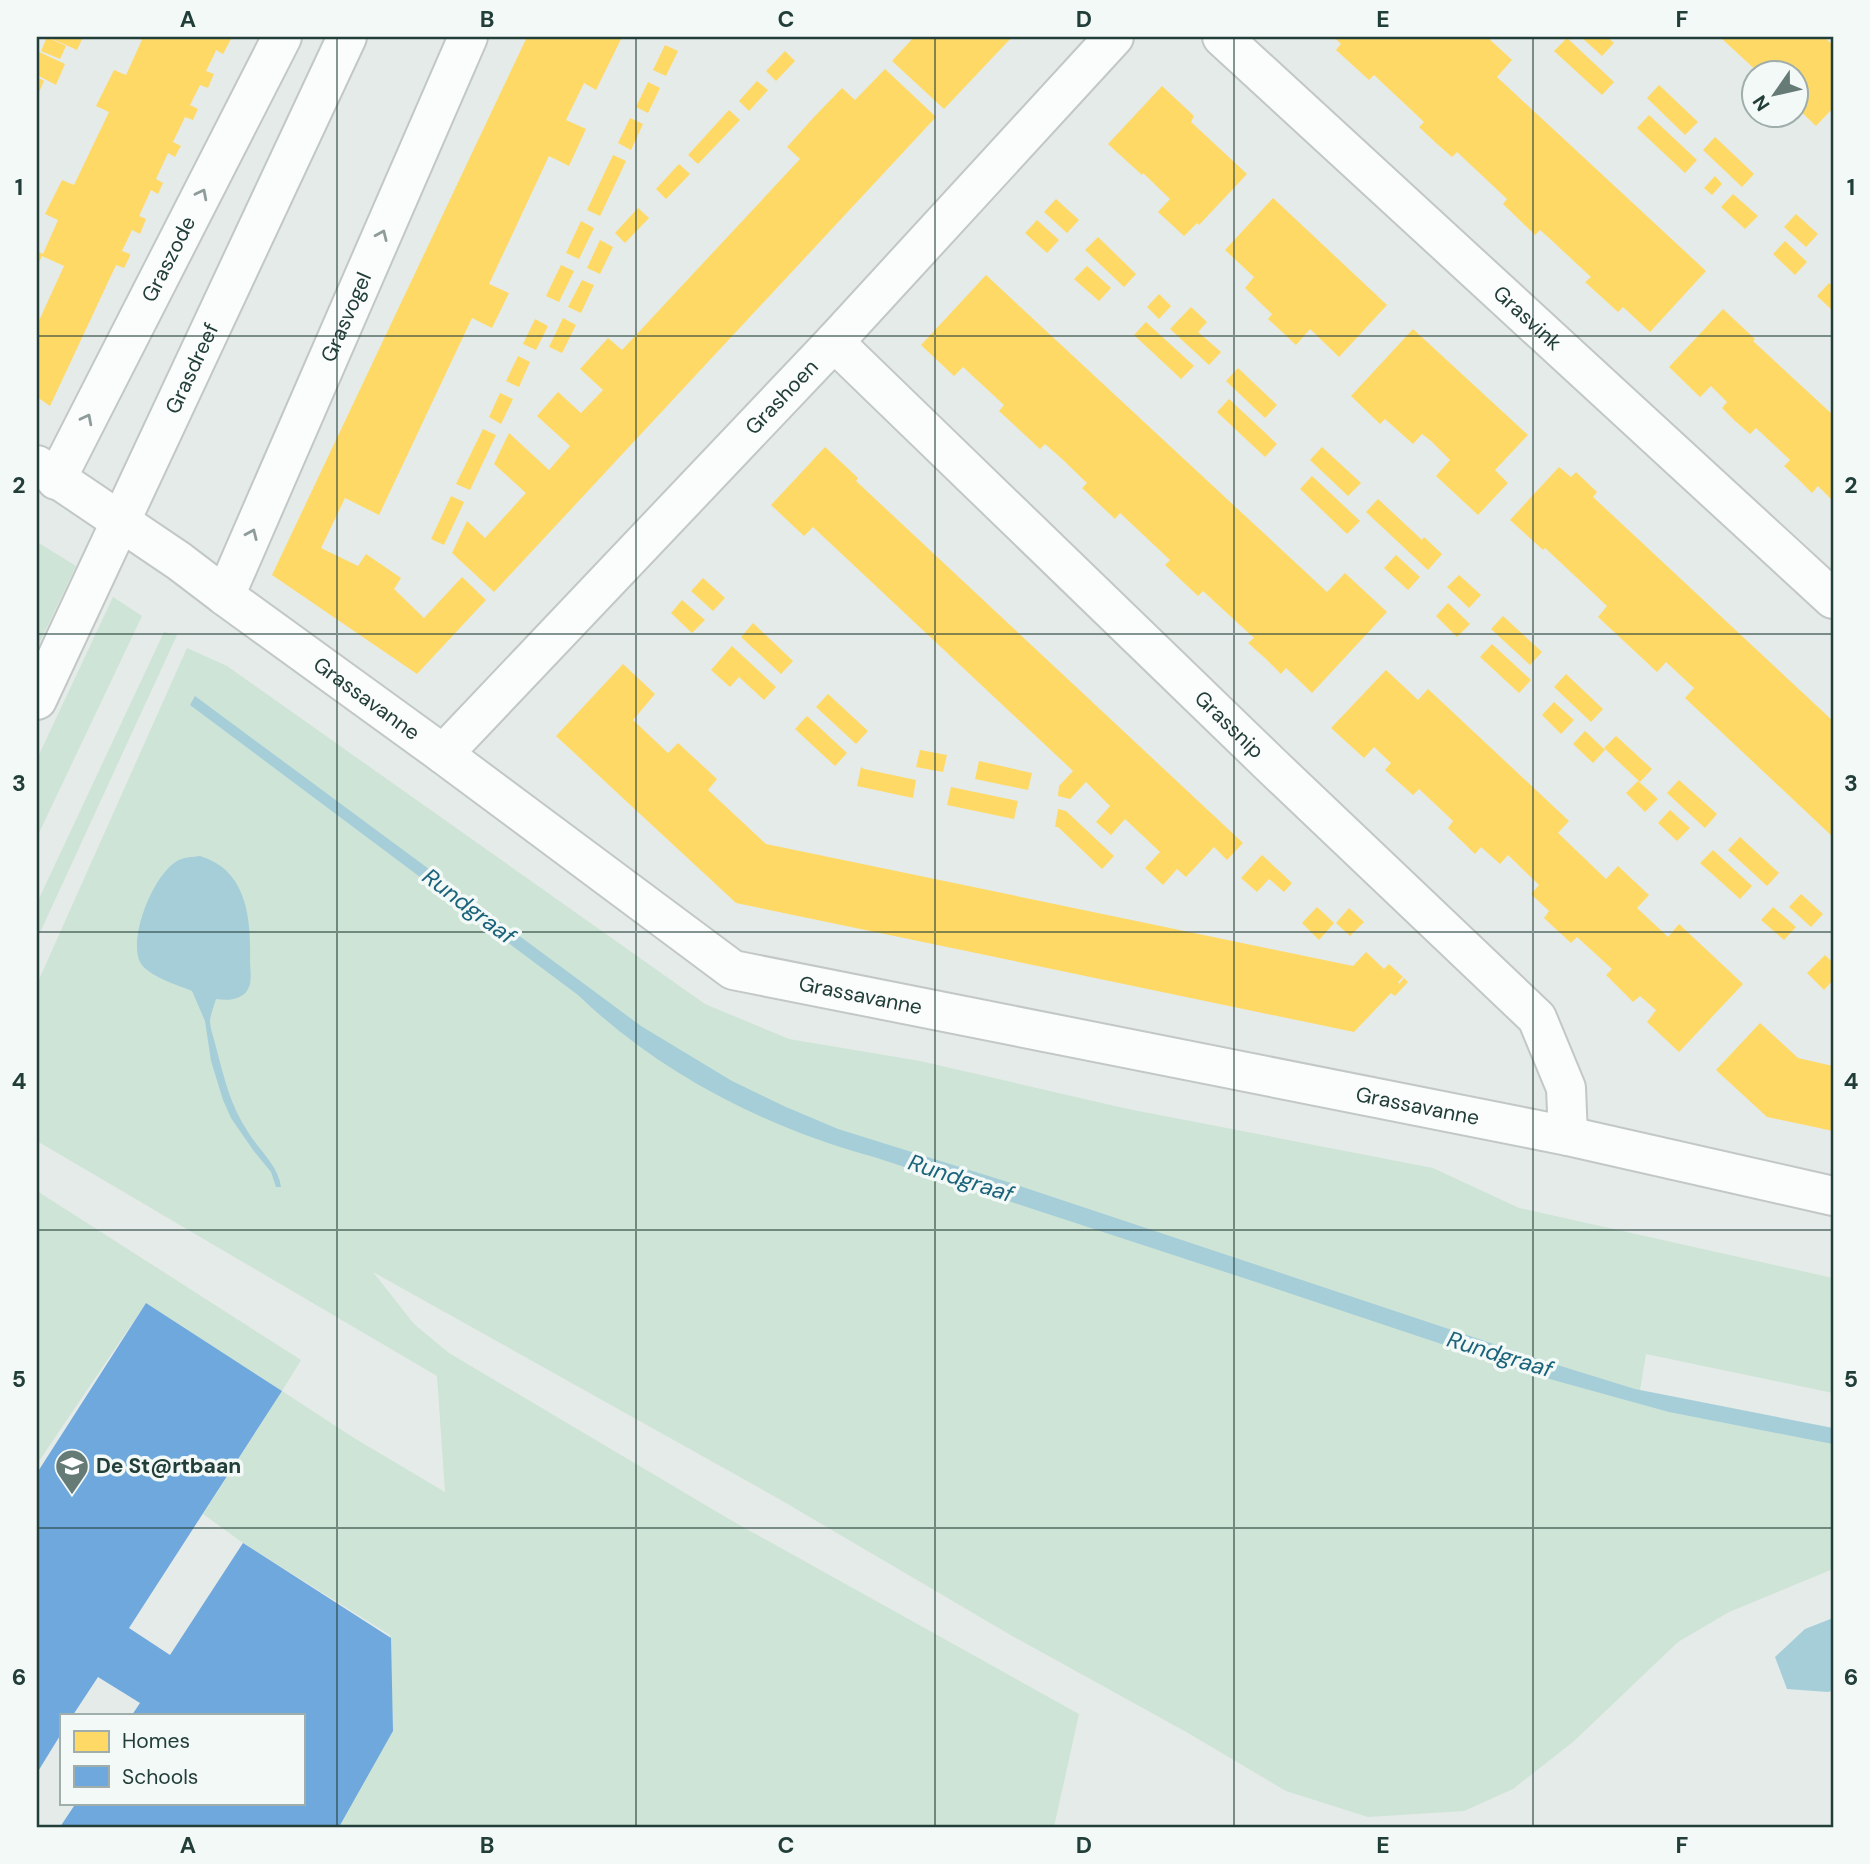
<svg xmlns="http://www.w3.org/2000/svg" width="1870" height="1864" viewBox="0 0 1870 1864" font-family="'DM Sans',sans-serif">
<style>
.green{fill:#cee4d6}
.water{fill:#a5ced9}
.homes{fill:#ffd966}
.schools{fill:#6fa8dc}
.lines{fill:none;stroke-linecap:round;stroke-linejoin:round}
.minor-casing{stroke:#c2c8c5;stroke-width:42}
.minor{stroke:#fbfcfc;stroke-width:38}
.oneway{stroke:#8e9d9a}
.grid{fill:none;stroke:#223e39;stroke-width:2;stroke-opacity:0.55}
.labels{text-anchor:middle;stroke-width:7;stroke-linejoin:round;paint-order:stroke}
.street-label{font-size:21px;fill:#223e39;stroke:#f3f9f7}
.poi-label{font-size:21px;font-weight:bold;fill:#223e39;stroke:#f3f9f7;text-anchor:start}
.water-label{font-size:23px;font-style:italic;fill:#1b637b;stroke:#f3f9f7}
.neatline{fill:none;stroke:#223e39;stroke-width:2.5}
.grid-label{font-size:23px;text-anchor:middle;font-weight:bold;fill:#223e39}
</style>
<rect width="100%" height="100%" fill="#e5ebe8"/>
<g class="green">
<path d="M 37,542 L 76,566 L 37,648 Z"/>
<path d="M 113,597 L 142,616 L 37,837 L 37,759 Z"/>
<path d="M 164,632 L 177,635 L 37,939 L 37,903 Z"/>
<path d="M 187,648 L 227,666 L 705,1004 L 789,1039 L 920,1061 L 1128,1109 L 1433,1168 L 1519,1208 L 1833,1278 L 1833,1393 L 1646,1354 L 1639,1396 L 1833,1440 L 1833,1569 L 1729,1612 L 1678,1642 L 1573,1742 L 1513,1789 L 1464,1811 L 1368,1817 L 1286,1791 L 1188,1733 L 1014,1637 L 779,1499 L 373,1272 L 414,1324 L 449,1353 L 734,1522 L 1079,1714 L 1054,1827 L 337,1827 L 393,1731 L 390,1635 L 243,1543 L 203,1514 L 282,1391 L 146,1303 L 37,1464 L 37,1191 L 301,1360 L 282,1391 L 354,1438 L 445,1492 L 437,1376 L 37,1141 L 37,984 Z"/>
</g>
<g class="water">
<path d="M 195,696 L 641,1026 L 732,1081 L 786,1107 L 838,1129 L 1011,1183 L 1551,1363 L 1635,1389 L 1833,1428 L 1833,1444 L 1669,1412 L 1528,1373 L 1268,1286 L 874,1157 C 766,1128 659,1073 578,995 L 190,705 Z"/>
<path d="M 200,856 C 247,870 251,918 250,960 C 250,967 252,980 249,987 C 244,1000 228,1001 216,999 C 214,1006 211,1013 210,1020 C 210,1029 214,1038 216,1047 C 224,1077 230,1105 248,1132 C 259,1150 278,1165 281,1187 L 276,1187 L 271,1172 L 253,1150 L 231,1118 L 223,1100 L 211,1061 L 205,1021 L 192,991 C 178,985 147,976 140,962 C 128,937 154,872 179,860 C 185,857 193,857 200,856 Z"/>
<path d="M 1833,1618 L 1833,1690 L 1828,1692 L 1787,1689 L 1775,1657 L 1805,1629 Z"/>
</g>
<g class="homes">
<path d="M 47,37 L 66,46 L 60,59 L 41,51 Z"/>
<path d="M 48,37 L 83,37 L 77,50 Z"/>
<path d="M 135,37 L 224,37 L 231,39 L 223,54 L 216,50 L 213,57 L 206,71 L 214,74 L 213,76 L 208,88 L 200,85 L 190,105 L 198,109 L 196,113 L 193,120 L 185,117 L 173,142 L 181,146 L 179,149 L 175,157 L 168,153 L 156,179 L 163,183 L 158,194 L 151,190 L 139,216 L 146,219 L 140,234 L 132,230 L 122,251 L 130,254 L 130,256 L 124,268 L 116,265 L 50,406 L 37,397 L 37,325 L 64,266 L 42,256 L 37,267 L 37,251 L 43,254 L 58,220 L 45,214 L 62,180 L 74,185 L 109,112 L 96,106 L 114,70 L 126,75 L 141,42 L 142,40 Z"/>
<path d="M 527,37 L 622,37 L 596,90 L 584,83 L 566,120 L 586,129 L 569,166 L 549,156 L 489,284 L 509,293 L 492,328 L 472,318 L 379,515 L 345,498 L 321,548 L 358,566 L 366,554 L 401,578 L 394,589 L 424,618 L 462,577 L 486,600 L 417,674 L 272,575 Z"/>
<path d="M 914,37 L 1012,37 L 944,109 L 892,61 Z"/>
<path d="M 1334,37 L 1487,37 L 1512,60 L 1497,77 L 1706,271 L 1650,332 L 1623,307 L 1618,312 L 1585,282 L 1591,277 L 1549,238 L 1540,230 L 1535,235 L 1503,204 L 1507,199 L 1457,152 L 1452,157 L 1436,143 L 1419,127 L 1424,122 L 1374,75 L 1369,80 L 1336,50 L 1341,44 Z"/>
<path d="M 1581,37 L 1607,37 L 1614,43 L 1602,56 Z"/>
<path d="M 1720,37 L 1824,37 L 1833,45 L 1833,108 L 1816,126 L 1797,108 L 1797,74 L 1760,74 Z"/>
<path d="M 1567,38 L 1614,82 L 1602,95 L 1554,51 Z"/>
<path d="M 665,45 L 678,51 L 666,76 L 653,70 Z"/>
<path d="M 37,51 L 65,64 L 56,85 L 37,75 Z"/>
<path d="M 785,51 L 795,61 L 776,81 L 766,71 Z"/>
<path d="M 885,69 L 936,117 L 494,592 L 452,553 L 467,521 L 485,538 L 526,493 L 494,464 L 509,433 L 549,470 L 570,446 L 537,416 L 558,392 L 581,413 L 603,390 L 580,369 L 608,338 L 622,350 L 800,159 L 787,147 L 814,117 L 842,88 L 855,100 Z"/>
<path d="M 37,77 L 44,81 L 37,97 Z"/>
<path d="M 757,81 L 768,90 L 749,111 L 739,101 Z"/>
<path d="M 648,82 L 660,88 L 648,113 L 636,107 Z"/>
<path d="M 1659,85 L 1698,122 L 1685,135 L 1647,98 Z"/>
<path d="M 1162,86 L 1194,116 L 1191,122 L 1247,174 L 1199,225 L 1197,223 L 1184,236 L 1158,212 L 1170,199 L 1143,173 L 1142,175 L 1108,144 Z"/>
<path d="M 729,110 L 740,120 L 698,164 L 688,155 Z"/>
<path d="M 1649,115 L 1697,160 L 1685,173 L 1637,128 Z"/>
<path d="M 630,118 L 643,124 L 631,150 L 618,143 Z"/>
<path d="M 1715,137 L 1754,174 L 1742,187 L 1703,150 Z"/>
<path d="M 613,155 L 626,161 L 600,216 L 587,210 Z"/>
<path d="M 679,164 L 690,174 L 666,199 L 656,189 Z"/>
<path d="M 1715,176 L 1722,184 L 1712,195 L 1704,188 Z"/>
<path d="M 1733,194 L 1758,216 L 1745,229 L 1721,207 Z"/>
<path d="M 1273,198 L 1387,305 L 1339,357 L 1310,329 L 1296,345 L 1268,319 L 1272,314 L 1245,288 L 1254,277 L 1225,250 Z"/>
<path d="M 1056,199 L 1079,220 L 1067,233 L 1044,212 Z"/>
<path d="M 638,208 L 649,218 L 625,243 L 615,233 Z"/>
<path d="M 1796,214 L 1818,234 L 1806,247 L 1784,227 Z"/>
<path d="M 1037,220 L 1059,240 L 1047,253 L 1025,233 Z"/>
<path d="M 581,221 L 594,228 L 579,259 L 566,253 Z"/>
<path d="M 1098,237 L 1136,274 L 1124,287 L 1085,250 Z"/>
<path d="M 600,240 L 613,247 L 600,274 L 587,268 Z"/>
<path d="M 1785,241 L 1807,262 L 1795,275 L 1773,254 Z"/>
<path d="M 561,265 L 574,271 L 559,302 L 546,296 Z"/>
<path d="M 1087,266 L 1111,288 L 1099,301 L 1074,279 Z"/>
<path d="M 986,275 L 1327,592 L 1345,573 L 1387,612 L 1312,693 L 1286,668 L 1281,674 L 1266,659 L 1248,643 L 1254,638 L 1203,591 L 1198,596 L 1183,582 L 1165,565 L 1170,560 L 1120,513 L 1115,519 L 1082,488 L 1087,483 L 1062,459 L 1045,444 L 1040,449 L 999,411 L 1004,405 L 963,367 L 954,376 L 921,345 Z"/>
<path d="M 582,280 L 594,285 L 581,313 L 568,307 Z"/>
<path d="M 1829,283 L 1833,287 L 1833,311 L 1817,296 Z"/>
<path d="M 1159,294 L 1171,306 L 1159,319 L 1147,307 Z"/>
<path d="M 1191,307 L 1207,322 L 1198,332 L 1221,352 L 1209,365 L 1170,329 Z"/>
<path d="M 1723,309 L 1755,339 L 1753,341 L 1833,415 L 1833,501 L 1818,486 L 1812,493 L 1799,480 L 1784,466 L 1790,460 L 1756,428 L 1750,434 L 1735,421 L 1722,408 L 1727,402 L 1711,386 L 1700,397 L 1669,367 Z"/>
<path d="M 563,318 L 576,325 L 562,353 L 549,347 Z"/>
<path d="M 535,319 L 548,326 L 536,350 L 523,344 Z"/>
<path d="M 1146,322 L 1194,366 L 1181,379 L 1134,335 Z"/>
<path d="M 1413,329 L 1528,435 L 1495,470 L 1508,483 L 1478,515 L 1436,476 L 1450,460 L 1431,441 L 1422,434 L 1413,444 L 1385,419 L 1380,424 L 1351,396 Z"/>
<path d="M 518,356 L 530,362 L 519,387 L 506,381 Z"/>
<path d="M 1238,368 L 1277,405 L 1265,418 L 1226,381 Z"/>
<path d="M 500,393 L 513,399 L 501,424 L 489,417 Z"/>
<path d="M 1229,399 L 1277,444 L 1265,457 L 1217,412 Z"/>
<path d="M 483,429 L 496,435 L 470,490 L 456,484 Z"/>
<path d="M 825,447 L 858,478 L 856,481 L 1243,843 L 1227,860 L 1214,847 L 1186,877 L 1177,869 L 1163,885 L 1145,868 L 1160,852 L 1125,819 L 1111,835 L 1096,822 L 1110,806 L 1086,782 L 1070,799 L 1058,796 L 1059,786 L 1073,771 L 813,527 L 804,536 L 771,505 Z"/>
<path d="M 1322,447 L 1361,483 L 1348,496 L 1310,460 Z"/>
<path d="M 1559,467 L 1571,477 L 1576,472 L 1597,492 L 1593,497 L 1833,721 L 1833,837 L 1685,698 L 1694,688 L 1666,662 L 1657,672 L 1598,617 L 1607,606 L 1545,548 L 1543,550 L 1510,520 Z"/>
<path d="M 1312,476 L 1360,521 L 1347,534 L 1300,489 Z"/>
<path d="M 451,496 L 464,502 L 444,545 L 431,539 Z"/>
<path d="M 1378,499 L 1422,540 L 1424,537 L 1442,554 L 1428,570 L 1366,512 Z"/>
<path d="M 1396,555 L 1420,577 L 1408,590 L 1384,568 Z"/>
<path d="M 1459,575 L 1481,595 L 1469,608 L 1447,587 Z"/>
<path d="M 703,578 L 725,598 L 713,611 L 691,591 Z"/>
<path d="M 682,600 L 705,620 L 692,633 L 671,613 Z"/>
<path d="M 1448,603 L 1470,624 L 1457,637 L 1436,616 Z"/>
<path d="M 1503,616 L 1542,652 L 1530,665 L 1491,629 Z"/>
<path d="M 753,623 L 793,661 L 781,674 L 741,637 Z"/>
<path d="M 1492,644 L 1531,680 L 1519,693 L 1480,657 Z"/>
<path d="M 732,646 L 776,687 L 764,700 L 739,677 L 730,687 L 711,670 Z"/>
<path d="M 623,664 L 655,694 L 633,720 L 668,753 L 678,743 L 717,779 L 708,790 L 766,844 L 1353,966 L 1366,952 L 1384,969 L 1389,964 L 1403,977 L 1398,982 L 1399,984 L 1404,978 L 1408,982 L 1395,996 L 1391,993 L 1354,1032 L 736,903 L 556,736 Z"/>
<path d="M 1386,670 L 1418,700 L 1428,689 L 1569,821 L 1558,833 L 1606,879 L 1618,866 L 1649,895 L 1637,908 L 1668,937 L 1679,924 L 1743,984 L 1679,1052 L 1647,1022 L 1656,1010 L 1640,996 L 1633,1002 L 1606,975 L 1612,969 L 1577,937 L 1571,943 L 1544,918 L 1549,911 L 1531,894 L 1539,885 L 1508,855 L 1500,864 L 1481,847 L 1475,854 L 1448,828 L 1453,821 L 1419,789 L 1413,795 L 1385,770 L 1391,763 L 1374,747 L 1364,758 L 1331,728 Z"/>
<path d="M 1566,674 L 1603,709 L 1591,722 L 1554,687 Z"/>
<path d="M 828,694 L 868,731 L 856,744 L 816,707 Z"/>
<path d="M 1554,702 L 1574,720 L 1561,734 L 1542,715 Z"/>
<path d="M 807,716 L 847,753 L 835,766 L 795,729 Z"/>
<path d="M 1585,731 L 1605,750 L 1593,763 L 1573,744 Z"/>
<path d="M 1616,736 L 1652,769 L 1640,782 L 1604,748 Z"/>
<path d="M 920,750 L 947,755 L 943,772 L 916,767 Z"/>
<path d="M 979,761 L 1032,773 L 1028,790 L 975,779 Z"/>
<path d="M 861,767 L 864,769 L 916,780 L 913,798 L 857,786 Z"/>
<path d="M 1679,780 L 1717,814 L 1705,828 L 1667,793 Z"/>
<path d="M 1638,781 L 1658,799 L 1645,812 L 1626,793 Z"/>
<path d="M 951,787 L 1018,801 L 1014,819 L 947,805 Z"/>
<path d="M 1058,809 L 1066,811 L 1114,856 L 1102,869 L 1058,827 L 1055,827 Z"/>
<path d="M 1670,810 L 1690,828 L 1677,841 L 1658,823 Z"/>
<path d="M 1740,837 L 1779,873 L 1767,886 L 1728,850 Z"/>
<path d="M 1713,850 L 1752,886 L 1740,899 L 1700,863 Z"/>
<path d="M 1262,855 L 1292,883 L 1284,892 L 1269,879 L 1257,892 L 1241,878 Z"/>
<path d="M 1801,894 L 1823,914 L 1811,927 L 1789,907 Z"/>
<path d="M 1317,907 L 1334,923 L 1319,940 L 1302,923 Z"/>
<path d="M 1773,907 L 1796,927 L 1784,940 L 1761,920 Z"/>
<path d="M 1349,908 L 1364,922 L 1350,936 L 1336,923 Z"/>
<path d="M 1825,955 L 1833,963 L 1833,980 L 1824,990 L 1807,973 Z"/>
<path d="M 1760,1023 L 1798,1058 L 1833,1066 L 1833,1131 L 1767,1117 L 1716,1070 Z"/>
</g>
<path class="schools" d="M 146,1303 L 282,1391 L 129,1628 L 170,1655 L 243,1543 L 391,1638 L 393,1731 L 339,1827 L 60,1827 L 76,1803 L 303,1803 L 303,1715 L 132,1715 L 140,1703 L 98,1677 L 73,1715 L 61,1715 L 61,1734 L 37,1773 L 37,1473 Z"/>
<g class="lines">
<g class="minor-casing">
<g id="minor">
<path id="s1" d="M 1222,37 L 1833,599"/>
<path id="s2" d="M 834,342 L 1271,765 L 1537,1018 L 1566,1088 L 1568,1136"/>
<path id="s3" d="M 37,465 L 179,561 L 225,596 L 443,754 L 733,970 L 1568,1136 L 1833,1196"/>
<path id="s4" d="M 56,480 L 282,37"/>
<path id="s5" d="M 225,596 L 468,37"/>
<path id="s6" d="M 37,700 L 347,37"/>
<path id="s7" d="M 443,754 L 834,342 L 1114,37"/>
</g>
</g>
<use href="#minor" class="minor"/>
</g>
<defs><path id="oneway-chevron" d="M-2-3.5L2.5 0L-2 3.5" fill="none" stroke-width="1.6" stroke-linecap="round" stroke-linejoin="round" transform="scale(1.75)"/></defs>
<g class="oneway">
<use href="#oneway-chevron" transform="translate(202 194) rotate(-63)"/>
<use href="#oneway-chevron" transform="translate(382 235) rotate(-66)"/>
<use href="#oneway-chevron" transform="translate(87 419) rotate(-63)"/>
<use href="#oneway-chevron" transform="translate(252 534) rotate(-66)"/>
</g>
<path class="grid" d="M 337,37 L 337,1827M 636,37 L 636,1827M 935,37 L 935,1827M 1234,37 L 1234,1827M 1533,37 L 1533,1827M 37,336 L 1833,336M 37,634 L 1833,634M 37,932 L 1833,932M 37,1230 L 1833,1230M 37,1528 L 1833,1528"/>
<defs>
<g id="school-pin" transform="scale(1.75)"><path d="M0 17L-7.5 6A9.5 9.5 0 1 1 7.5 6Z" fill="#667b76" stroke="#f3f9f7"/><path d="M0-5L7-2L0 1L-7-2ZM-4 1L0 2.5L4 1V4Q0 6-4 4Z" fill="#fff"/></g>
</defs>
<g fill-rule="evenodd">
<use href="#school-pin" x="72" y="1466"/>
</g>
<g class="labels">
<g class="street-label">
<text dy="7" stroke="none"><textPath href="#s4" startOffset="248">Graszode</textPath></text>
<text dy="7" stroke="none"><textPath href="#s5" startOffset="304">Grasvogel</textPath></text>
<text dy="7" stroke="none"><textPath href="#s1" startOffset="415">Grasvink</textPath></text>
<text dy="7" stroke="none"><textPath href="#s6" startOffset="366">Grasdreef</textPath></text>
<text dy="7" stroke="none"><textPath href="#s7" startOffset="492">Grashoen</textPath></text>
<text dy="7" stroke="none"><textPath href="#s3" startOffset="404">Grassavanne</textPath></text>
<text dy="7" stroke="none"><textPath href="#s2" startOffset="550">Grassnip</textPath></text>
<text dy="7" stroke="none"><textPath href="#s3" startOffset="990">Grassavanne</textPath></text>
<text dy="7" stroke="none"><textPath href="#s3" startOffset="1558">Grassavanne</textPath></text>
</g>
<g class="poi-label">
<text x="96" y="1473">De St@rtbaan</text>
</g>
<g class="water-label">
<text transform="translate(469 906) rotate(37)" y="8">Rundgraaf</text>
<text transform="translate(961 1178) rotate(18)" y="8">Rundgraaf</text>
<text transform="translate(1500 1354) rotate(17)" y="8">Rundgraaf</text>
</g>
</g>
<rect width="1870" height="1864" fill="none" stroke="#f3f9f7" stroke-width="77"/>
<rect x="60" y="1714" width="245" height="91" fill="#f3f9f7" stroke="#9faeab" stroke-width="2"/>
<rect x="74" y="1731" width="35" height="21" fill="#ffd966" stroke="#9faeab" stroke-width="2"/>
<text x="122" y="1748" font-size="21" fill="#223e39">Homes</text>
<rect x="74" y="1766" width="35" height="21" fill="#6fa8dc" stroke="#9faeab" stroke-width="2"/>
<text x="122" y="1784" font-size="21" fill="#223e39">Schools</text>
<g transform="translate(1775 94) rotate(236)"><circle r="33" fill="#f3f9f7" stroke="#9faeab" stroke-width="2"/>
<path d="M0-5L12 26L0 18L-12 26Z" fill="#667b76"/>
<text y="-10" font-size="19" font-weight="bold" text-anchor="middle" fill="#223e39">N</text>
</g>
<rect x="38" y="38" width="1794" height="1788" class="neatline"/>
<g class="grid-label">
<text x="188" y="27">A</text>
<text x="487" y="27">B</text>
<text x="786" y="27">C</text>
<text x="1084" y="27">D</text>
<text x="1383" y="27">E</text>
<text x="1682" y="27">F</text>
<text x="19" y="195">1</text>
<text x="1851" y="195">1</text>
<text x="19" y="493">2</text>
<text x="1851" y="493">2</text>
<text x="19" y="791">3</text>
<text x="1851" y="791">3</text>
<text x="19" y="1089">4</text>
<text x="1851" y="1089">4</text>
<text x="19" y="1387">5</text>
<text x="1851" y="1387">5</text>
<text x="19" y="1685">6</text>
<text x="1851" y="1685">6</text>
<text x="188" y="1853">A</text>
<text x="487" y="1853">B</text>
<text x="786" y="1853">C</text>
<text x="1084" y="1853">D</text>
<text x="1383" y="1853">E</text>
<text x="1682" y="1853">F</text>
</g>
</svg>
